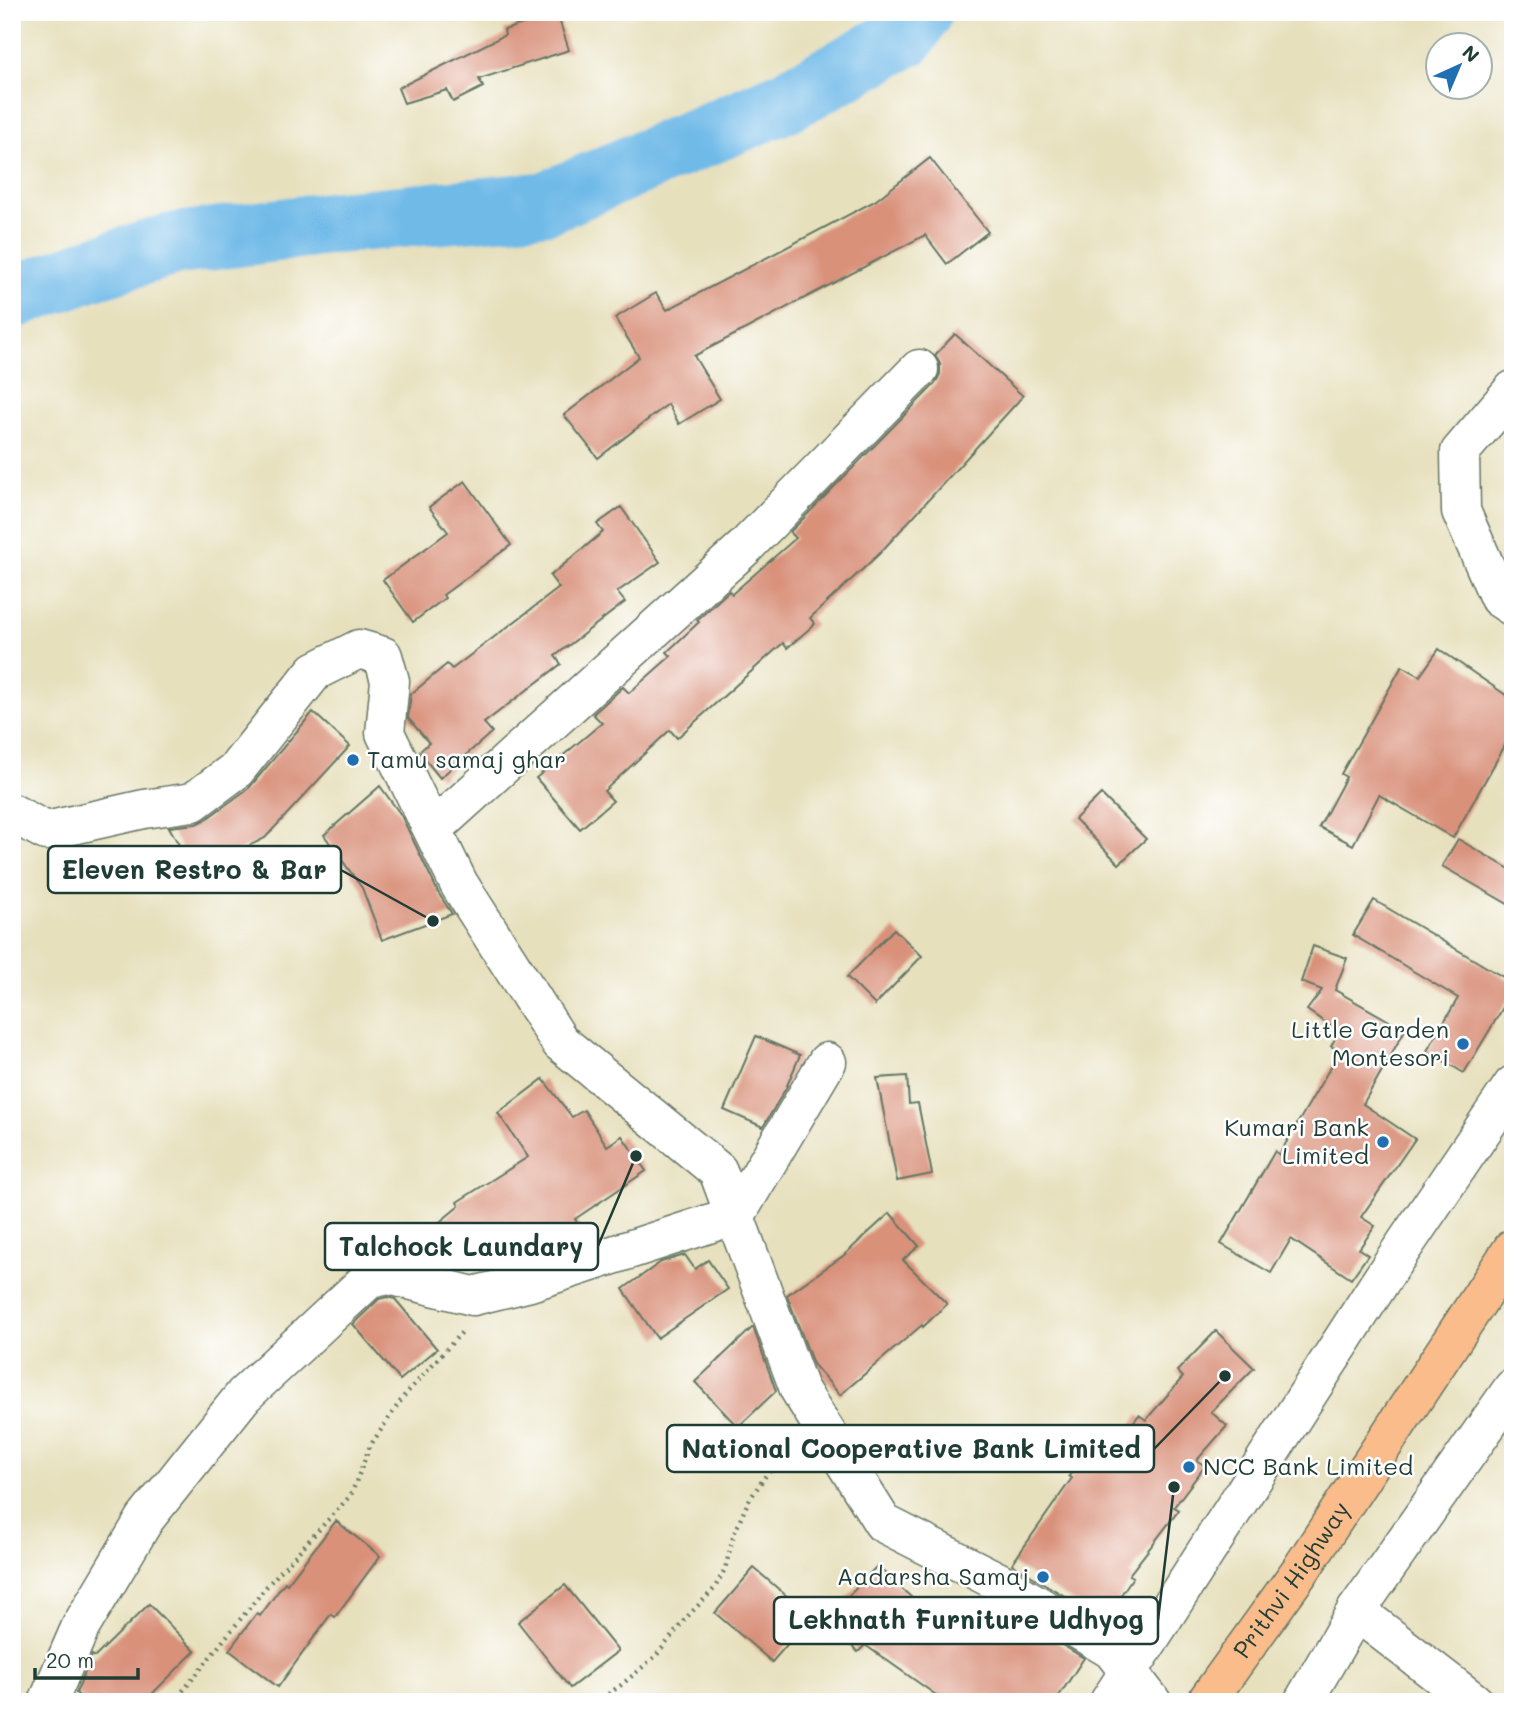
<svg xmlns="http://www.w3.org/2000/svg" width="1525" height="1714" viewBox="0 0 1525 1714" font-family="Mali,sans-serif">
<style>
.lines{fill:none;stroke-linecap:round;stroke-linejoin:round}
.river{stroke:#70bae8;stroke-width:63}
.building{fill:#d9917a}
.minor-casing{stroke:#657664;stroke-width:41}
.highway-casing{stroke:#657664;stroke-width:41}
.path{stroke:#657664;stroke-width:4.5;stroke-dasharray:2 5;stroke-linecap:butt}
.minor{stroke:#fff;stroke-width:38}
.highway{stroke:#fabc8b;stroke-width:38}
.poi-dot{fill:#1f6fb2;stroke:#fff;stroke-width:2.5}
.labels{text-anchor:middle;stroke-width:5;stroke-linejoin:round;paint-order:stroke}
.poi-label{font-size:24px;fill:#1f3d34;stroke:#fff;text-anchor:end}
.street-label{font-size:24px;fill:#1f3d34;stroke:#fff}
.leader{fill:none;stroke:#1f3d34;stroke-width:2.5}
.callout-dot{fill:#1f3d34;stroke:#fff;stroke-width:2.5}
.callout{fill:#fff;stroke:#1f3d34;stroke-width:2.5}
.callout-label{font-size:26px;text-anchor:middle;font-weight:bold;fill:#1f3d34}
</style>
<rect width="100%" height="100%" fill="#fff"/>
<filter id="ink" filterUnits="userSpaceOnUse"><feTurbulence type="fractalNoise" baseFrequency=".0143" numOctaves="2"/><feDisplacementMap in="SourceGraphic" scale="14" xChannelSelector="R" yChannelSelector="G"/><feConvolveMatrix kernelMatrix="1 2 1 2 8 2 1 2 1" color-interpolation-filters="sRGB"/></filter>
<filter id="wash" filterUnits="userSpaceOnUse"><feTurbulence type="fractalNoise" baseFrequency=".00686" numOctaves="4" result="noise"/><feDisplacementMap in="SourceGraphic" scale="28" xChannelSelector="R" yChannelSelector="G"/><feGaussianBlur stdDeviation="1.57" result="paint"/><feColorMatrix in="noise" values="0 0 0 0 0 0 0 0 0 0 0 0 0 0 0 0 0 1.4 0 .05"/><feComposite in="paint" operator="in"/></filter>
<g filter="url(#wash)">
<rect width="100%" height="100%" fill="#e7e0bd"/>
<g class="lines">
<path class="river" d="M 12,298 L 91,269 L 174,244 L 332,223 L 545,203 L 784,102 L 906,36 L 921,12"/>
</g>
<g id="blocks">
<g class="building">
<path d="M 557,13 L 569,50 L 479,79 L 483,87 L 453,102 L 447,90 L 404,103 L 398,88 L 505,35 L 504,30 Z"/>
<path d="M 930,158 L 988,232 L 947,264 L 925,235 L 694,356 L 720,399 L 679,424 L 668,404 L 598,458 L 564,415 L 639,357 L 615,318 L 656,293 L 667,310 L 875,201 Z"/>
<path d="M 955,334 L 1023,396 L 879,554 L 810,618 L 815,624 L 787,648 L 783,643 L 677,738 L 670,730 L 604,791 L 613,801 L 580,829 L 536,778 L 602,723 L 593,714 L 623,687 L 629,693 L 671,656 L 667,652 L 699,622 L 697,620 L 729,591 L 732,594 L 796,538 L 790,532 L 935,384 L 940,374 L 940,364 L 935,355 Z"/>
<path d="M 465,481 L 511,545 L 443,595 L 445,598 L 413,622 L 383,580 L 448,532 L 429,507 Z"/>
<path d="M 621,507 L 660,562 L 617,592 L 625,602 L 555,656 L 561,664 L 484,723 L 492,732 L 440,778 L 419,752 L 429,743 L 408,718 L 411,694 L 447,664 L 452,669 L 559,588 L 550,576 L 603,532 L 597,524 Z"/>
<path d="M 1439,649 L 1513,700 L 1513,731 L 1453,838 L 1379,795 L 1353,845 L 1319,827 L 1346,777 L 1341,774 L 1402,666 L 1420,676 Z"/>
<path d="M 313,712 L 350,746 L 265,838 L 212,864 L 187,859 L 169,827 L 196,824 L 205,820 L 249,788 Z"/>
<path d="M 380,786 L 401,815 L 439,894 L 452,914 L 382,940 L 362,888 L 324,835 Z"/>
<path d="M 1101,794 L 1146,839 L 1119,864 L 1075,819 Z"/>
<path d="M 1458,839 L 1513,871 L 1513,907 L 1442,866 Z"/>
<path d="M 1374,900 L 1513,983 L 1513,991 L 1464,1073 L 1427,1051 L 1458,998 L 1353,935 Z"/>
<path d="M 894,929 L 922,956 L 875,1005 L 847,977 Z"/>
<path d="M 1313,946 L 1347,958 L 1335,990 L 1405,1030 L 1363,1104 L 1415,1139 L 1361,1217 L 1375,1226 L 1359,1249 L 1368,1255 L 1351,1279 L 1291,1239 L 1271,1273 L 1221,1244 L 1275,1151 L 1279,1155 L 1340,1051 L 1331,1046 L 1339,1032 L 1307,1010 L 1322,990 L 1301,982 Z"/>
<path d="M 756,1036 L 800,1055 L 786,1088 L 763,1127 L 724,1110 Z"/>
<path d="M 907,1076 L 909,1104 L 918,1103 L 932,1174 L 897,1181 L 877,1078 Z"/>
<path d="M 543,1079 L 572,1117 L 584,1110 L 607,1146 L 622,1136 L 646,1171 L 575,1219 L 583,1233 L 545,1254 L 541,1255 L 526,1229 L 489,1253 L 480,1238 L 446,1267 L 438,1265 L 418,1240 L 459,1206 L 457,1202 L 528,1157 L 498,1113 Z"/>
<path d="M 890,1213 L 919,1246 L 903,1260 L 947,1304 L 923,1327 L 922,1325 L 840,1395 L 813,1364 L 787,1295 L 843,1256 Z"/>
<path d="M 685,1255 L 695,1269 L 708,1260 L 728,1289 L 657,1338 L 623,1289 L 661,1262 Z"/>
<path d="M 388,1297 L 395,1299 L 437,1349 L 400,1380 L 353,1324 L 379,1299 Z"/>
<path d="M 753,1327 L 776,1391 L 738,1427 L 695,1382 Z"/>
<path d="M 1216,1331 L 1254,1368 L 1211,1412 L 1227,1426 L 1197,1460 L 1205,1466 L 1174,1507 L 1179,1510 L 1129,1575 L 1133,1577 L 1104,1620 L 1012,1564 L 1072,1478 L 1069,1476 L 1093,1444 L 1108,1456 L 1139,1415 L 1146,1420 L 1183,1377 L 1177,1371 Z"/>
<path d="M 336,1521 L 380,1556 L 335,1617 L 331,1614 L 278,1687 L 229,1650 L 257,1613 L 260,1616 L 285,1582 L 287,1584 Z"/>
<path d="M 877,1566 L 947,1630 L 960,1611 L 983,1628 L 997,1607 L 1084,1658 L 1055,1702 L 946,1702 L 865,1645 L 858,1652 L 825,1621 Z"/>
<path d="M 754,1568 L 811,1617 L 772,1662 L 715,1613 Z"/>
<path d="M 565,1585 L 618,1651 L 570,1688 L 518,1622 Z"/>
<path d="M 149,1604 L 195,1651 L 144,1702 L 85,1702 L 76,1693 L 92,1655 L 95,1657 Z"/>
</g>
</g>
</g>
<g filter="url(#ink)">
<use href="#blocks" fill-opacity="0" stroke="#657664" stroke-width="2"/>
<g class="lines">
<g class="minor-casing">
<g id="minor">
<path d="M 1513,390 L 1460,452 L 1461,511 L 1499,598 L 1513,607"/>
<path d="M 12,813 L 46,831 L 144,809 L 193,802 L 236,770 L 315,671 L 359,649 L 383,656 L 390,681 L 385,733 L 459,884 L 560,1042 L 718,1171 L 799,1389 L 883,1523 L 999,1582 L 1112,1650 L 1152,1702"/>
<path d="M 433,829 L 744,548 L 919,369"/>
<path d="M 1356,1611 L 1474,1702"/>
<path d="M 48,1702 L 81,1626 L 145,1519 L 244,1395 L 369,1279 L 389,1275 L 473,1296 L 530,1282 L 736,1215 L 827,1062"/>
<path d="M 1109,1702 L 1393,1262 L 1513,1085"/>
<path d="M 1303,1702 L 1356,1611 L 1513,1388"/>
</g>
</g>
<g class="highway-casing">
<g id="highway">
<path id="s1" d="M 1206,1702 L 1300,1571 L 1513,1248"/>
</g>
</g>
<g class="path">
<path d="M 174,1702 L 267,1586 L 351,1495 L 370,1446 L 404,1396 L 462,1332"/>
<path d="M 597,1702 L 621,1685 L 656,1656 L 687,1617 L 714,1589 L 725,1569 L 734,1534 L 748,1502 L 766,1475 L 794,1448"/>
</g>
<use href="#minor" class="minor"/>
<use href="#highway" class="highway"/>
</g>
</g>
<g class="poi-dot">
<circle cx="353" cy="760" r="7"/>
<circle cx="1463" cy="1044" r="7"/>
<circle cx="1383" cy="1142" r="7"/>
<circle cx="1189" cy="1467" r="7"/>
<circle cx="1043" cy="1577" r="7"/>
</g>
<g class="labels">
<g class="poi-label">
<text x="367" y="768" text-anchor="start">Tamu samaj ghar</text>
<text x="1449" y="1038">Little Garden<tspan x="1449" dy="28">Montesori</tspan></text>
<text x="1369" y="1136">Kumari Bank<tspan x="1369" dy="28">Limited</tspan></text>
<text x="1203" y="1475" text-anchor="start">NCC Bank Limited</text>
<text x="1029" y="1585">Aadarsha Samaj</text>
</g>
<g class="street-label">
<text dy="8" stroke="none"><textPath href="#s1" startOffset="149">Prithvi Highway</textPath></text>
</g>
</g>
<path class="leader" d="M433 921L341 870M636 1156L598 1246M1225 1376L1154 1449M1174 1487L1158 1620"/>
<g class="callout-dot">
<circle cx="433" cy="921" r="7"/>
<circle cx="636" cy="1156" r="7"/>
<circle cx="1225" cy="1376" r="7"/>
<circle cx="1174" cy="1487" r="7"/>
</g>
<g class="callout">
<rect x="48" y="846" width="293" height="47" rx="7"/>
<rect x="325" y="1223" width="273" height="47" rx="7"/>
<rect x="667" y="1425" width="487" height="47" rx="7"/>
<rect x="774" y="1597" width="384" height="47" rx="7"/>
</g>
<g class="callout-label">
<text x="194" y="879">Eleven Restro &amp; Bar</text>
<text x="461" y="1256">Talchock Laundary</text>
<text x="911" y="1458">National Cooperative Bank Limited</text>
<text x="966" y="1629">Lekhnath Furniture Udhyog</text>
</g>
<rect width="1525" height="1714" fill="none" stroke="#fff" stroke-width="42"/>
<g transform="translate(1459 66) rotate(44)"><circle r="33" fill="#ffffff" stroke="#a5b1ae" stroke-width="2"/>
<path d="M0-5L12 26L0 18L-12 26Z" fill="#1f6fb2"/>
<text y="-10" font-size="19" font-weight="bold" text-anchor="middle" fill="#1f3d34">N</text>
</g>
<path d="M35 1668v10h103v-10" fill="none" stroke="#1f3d34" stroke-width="3.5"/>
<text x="46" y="1668" font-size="21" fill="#1f3d34" stroke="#ffffff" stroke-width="5" paint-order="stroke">20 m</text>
</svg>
